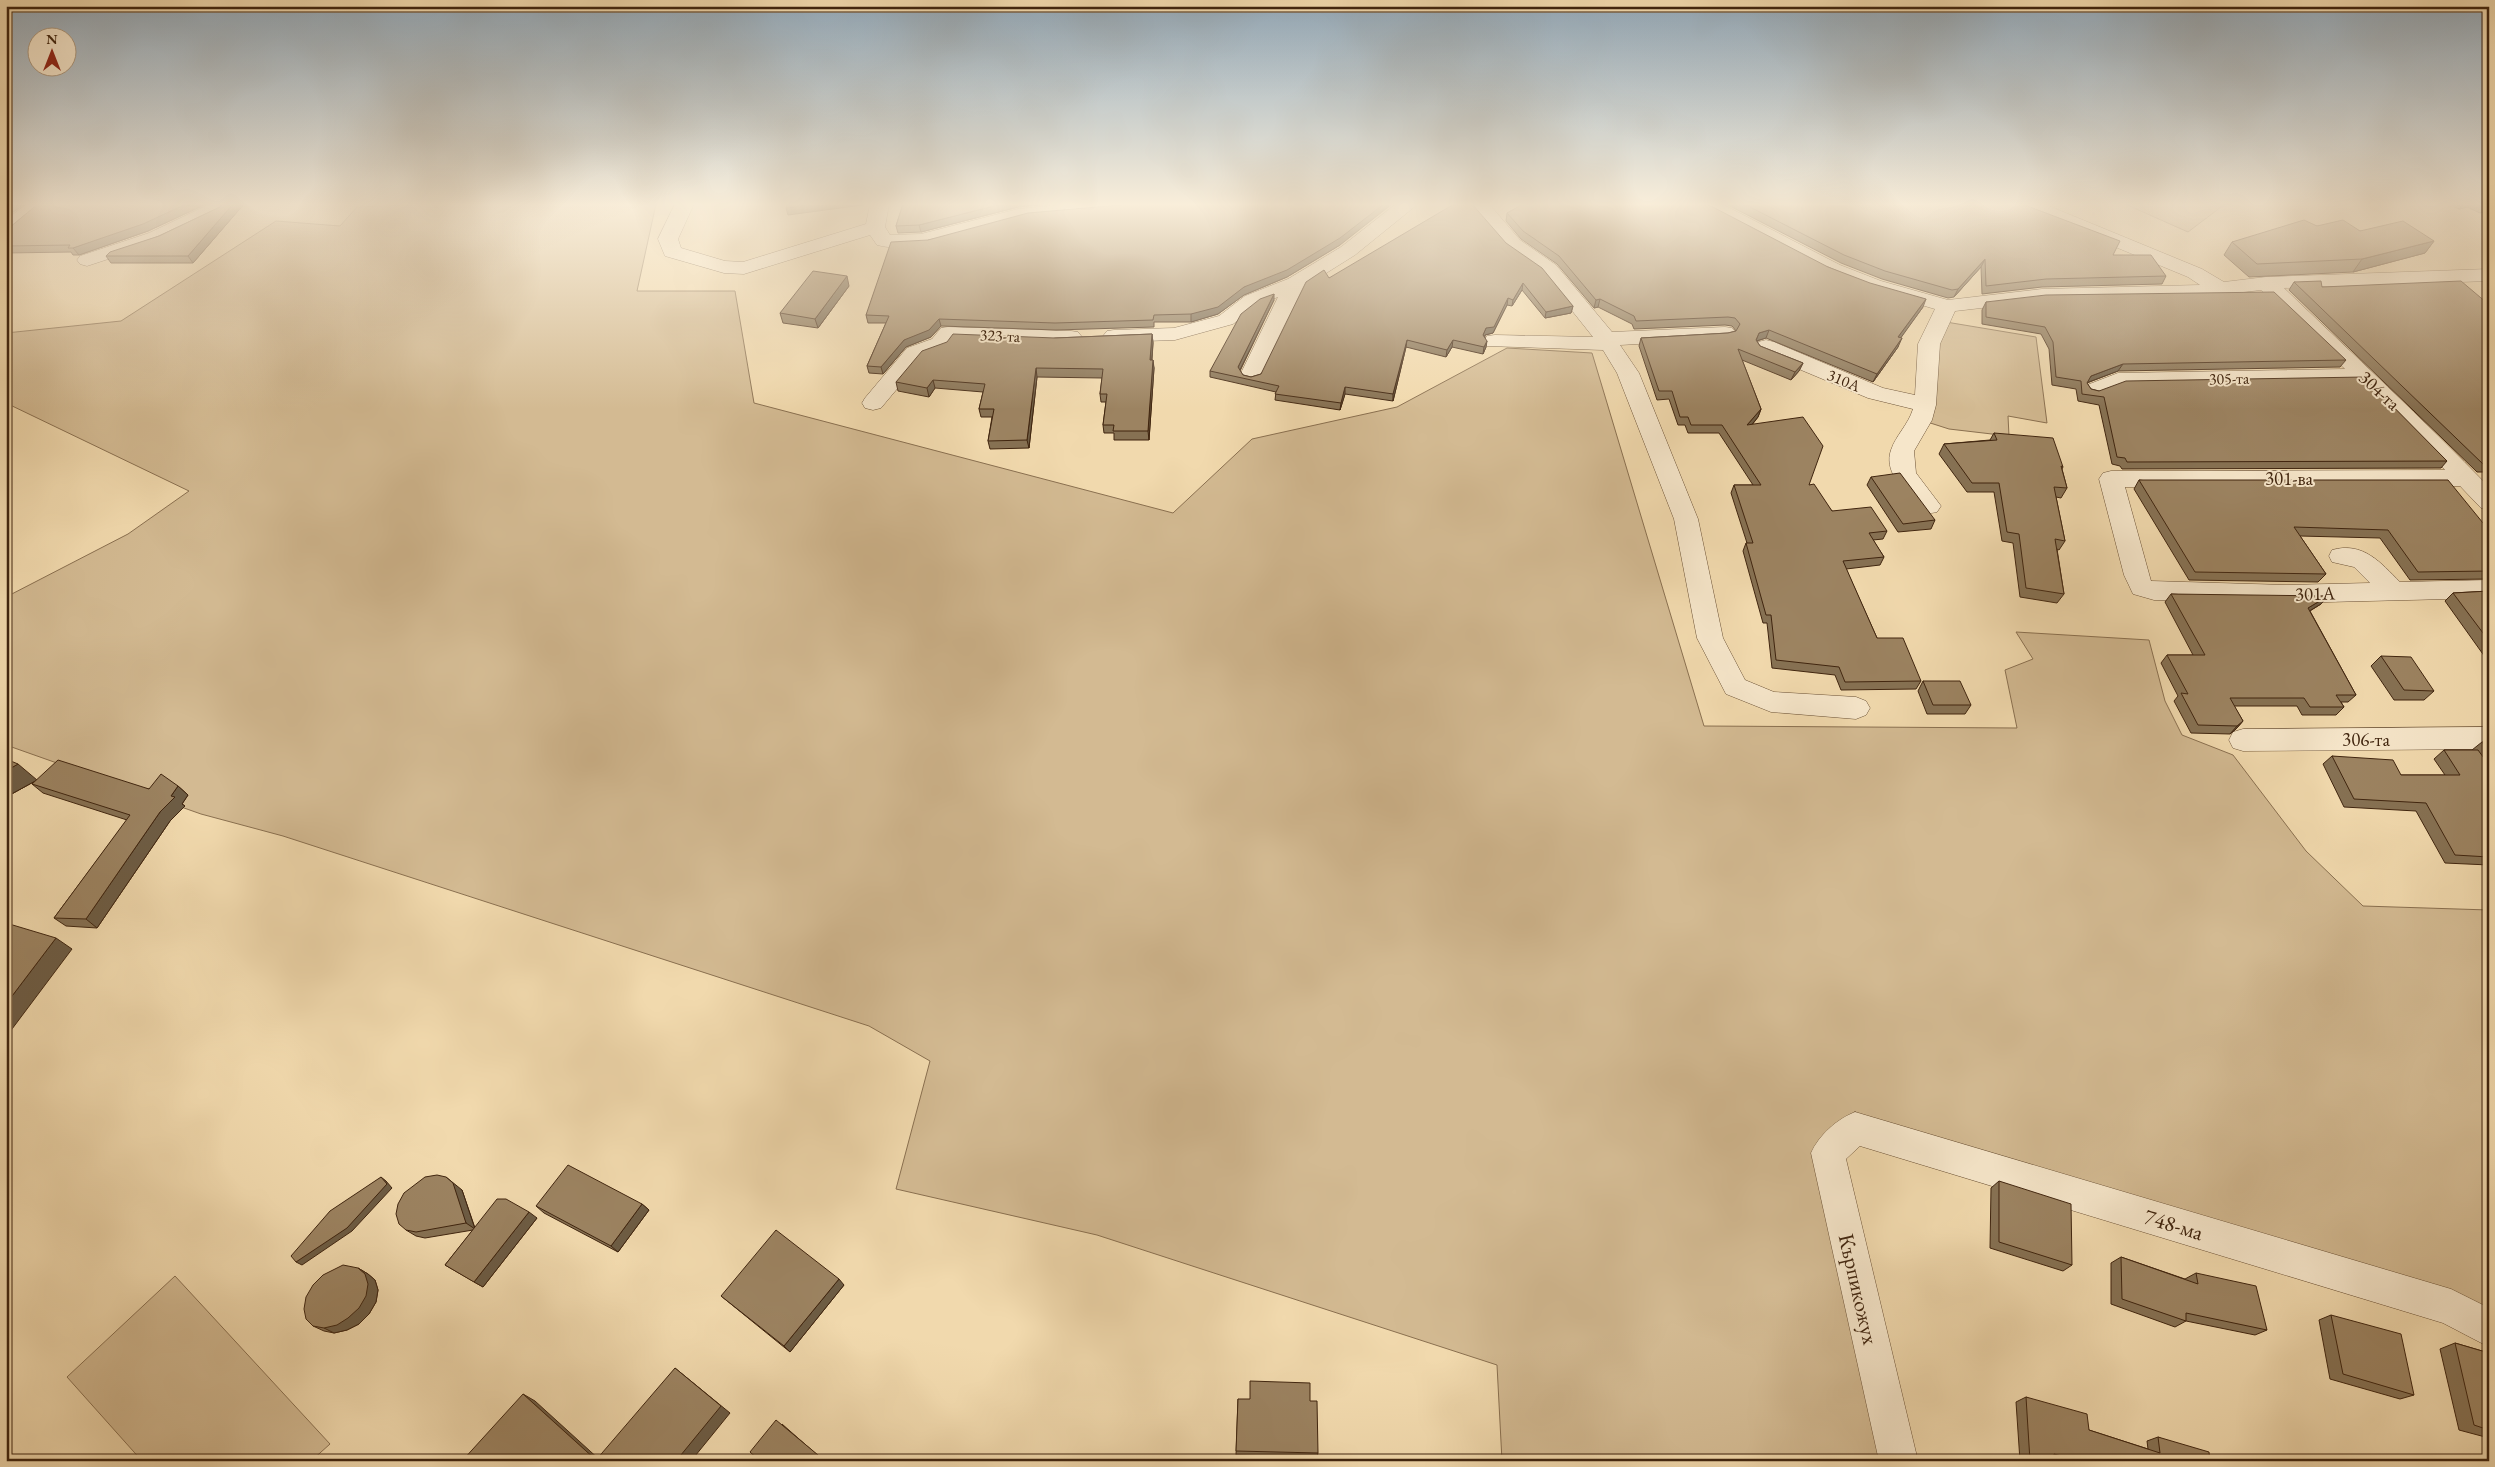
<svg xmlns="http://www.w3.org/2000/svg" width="2495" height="1467" viewBox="0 0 2495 1467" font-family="'EB Garamond',serif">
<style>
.green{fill:#d3ba92;stroke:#8a7050}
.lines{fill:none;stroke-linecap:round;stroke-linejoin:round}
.minor-casing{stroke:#6c5236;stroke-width:1}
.minor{fill:#f6e6ca;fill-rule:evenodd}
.wall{fill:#867153;stroke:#40250f}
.shaded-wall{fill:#6d5c44;stroke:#40250f}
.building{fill:#9c8361;stroke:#40250f}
.labels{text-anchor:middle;stroke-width:4;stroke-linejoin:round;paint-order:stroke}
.far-street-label{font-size:16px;fill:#40250f;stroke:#f6e6ca}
.street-label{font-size:19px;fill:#40250f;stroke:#f6e6ca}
.near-street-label{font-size:22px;fill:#40250f;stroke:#f6e6ca}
</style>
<rect width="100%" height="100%" fill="#f1d9ad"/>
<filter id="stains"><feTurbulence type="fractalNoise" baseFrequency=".004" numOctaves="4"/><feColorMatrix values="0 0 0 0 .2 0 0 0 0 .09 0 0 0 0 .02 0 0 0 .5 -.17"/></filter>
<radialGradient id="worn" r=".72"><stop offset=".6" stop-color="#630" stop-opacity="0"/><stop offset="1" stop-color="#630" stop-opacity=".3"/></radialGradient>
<g class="green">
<path d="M 437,204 L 656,204 L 637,291 L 735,291 L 754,403 L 1173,513 L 1252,439 L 1397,407 L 1507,348 L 1592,353 L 1704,726 L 2017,728 L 2005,670 L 2033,659 L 2016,632 L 2149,640 L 2165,701 L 2182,735 L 2233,755 L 2306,851 L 2363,906 L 2489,910 L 2489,1329 L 1855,1128 L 1828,1153 L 1899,1461 L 1502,1461 L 1497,1365 L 1097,1235 L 896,1189 L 930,1061 L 869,1026 L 283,836 L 201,814 L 6,745 L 6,597 L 128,534 L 189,491 L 6,403 L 6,333 L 121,321 L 276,221 L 340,226 L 357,207 Z"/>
<path d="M 2125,204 L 2225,204 L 2188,232 Z"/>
<path d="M 1940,321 L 2036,337 L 2047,423 L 2008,416 L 2009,436 L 1949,429 L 1921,420 Z"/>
<path d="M 175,1276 L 330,1444 L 311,1461 L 142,1461 L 67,1377 Z"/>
</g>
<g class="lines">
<g class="minor-casing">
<g id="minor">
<path d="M 27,204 L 49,204 L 13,234 L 6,236 L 6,220 Z"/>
<path d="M 210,204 L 229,204 L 224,212 L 163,241 L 87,266 L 80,264 L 77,260 L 80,256 L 149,233 Z"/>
<path d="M 675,204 L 694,204 L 678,239 L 681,248 L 725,261 L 743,262 L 866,224 L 870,204 L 889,204 L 885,227 L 890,235 L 921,234 L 1018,209 L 1067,204 L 1130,204 L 1127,208 L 1120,210 C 1086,213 1050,214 1016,221 C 975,231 919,256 877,245 L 870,235 L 744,274 L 724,273 L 665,256 L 658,239 Z"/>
<path d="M 1396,204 L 1418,204 L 1355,255 L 1304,287 L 1259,380 L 1251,382 L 1243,380 L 1240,375 L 1278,297 L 1259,304 L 1233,324 L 1175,340 L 1114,342 L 1107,341 L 1103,336 L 1107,331 L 1114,330 L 1174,328 L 1219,316 L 1245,296 L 1288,279 L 1341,247 Z"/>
<path d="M 1470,204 L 1489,204 L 1520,240 L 1556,265 L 1612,332 L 1725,327 L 1732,328 L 1736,333 L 1732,338 L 1725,339 L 1620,345 L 1639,373 L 1698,519 L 1723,638 L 1745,680 L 1774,692 L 1856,697 L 1866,701 L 1870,708 L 1866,715 L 1856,719 L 1771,712 L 1726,694 L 1697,638 L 1674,519 L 1617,373 L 1603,350 L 1487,346 L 1484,341 L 1487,336 L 1495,335 L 1593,337 L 1542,273 L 1506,248 Z"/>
<path d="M 1698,204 L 1722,204 L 1840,265 L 1881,281 L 1948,300 L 2042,289 L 2200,285 L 2188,277 L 2021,208 L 2019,204 L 2044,204 L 2202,269 L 2224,282 L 2266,277 L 2489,269 L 2489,281 L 2284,288 C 2353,354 2423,419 2489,487 L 2489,510 L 2481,508 L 2460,486 L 2125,487 L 2151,581 L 2286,585 L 2370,583 L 2354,567 L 2332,562 L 2329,556 L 2332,550 C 2363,541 2381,563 2400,582 L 2489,580 L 2489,598 L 2286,603 L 2154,600 L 2133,594 L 2124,575 L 2099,479 L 2103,473 L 2111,471 L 2445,470 L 2359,383 L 2121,387 L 2095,397 L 2087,395 L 2084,390 L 2087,385 L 2118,373 L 2345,369 L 2261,290 L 2192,298 L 2042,301 L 1955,311 L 1940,344 L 1936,405 L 1932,420 L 1914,451 L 1916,473 L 1941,506 L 1937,512 C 1924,515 1920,511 1912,501 C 1901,487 1884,470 1891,450 C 1896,435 1908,425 1913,409 L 1868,398 L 1758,352 L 1755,347 L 1758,342 L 1766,340 L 1774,342 L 1883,388 L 1915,395 L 1918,344 L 1935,309 L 1867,289 L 1826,273 L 1701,208 Z"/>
<path d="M 948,327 L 1071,331 L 1078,332 L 1082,337 L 1078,342 L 1071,343 L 954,340 L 948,349 L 923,358 L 881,408 L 873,410 L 865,408 L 862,403 L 865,398 L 907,348 L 932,339 L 941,328 Z"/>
<path d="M 2489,727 L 2489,749 L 2243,751 L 2233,748 L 2229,740 L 2233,732 L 2243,729 Z"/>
<path d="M 1855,1112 L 2451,1289 L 2489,1308 L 2489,1347 L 2443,1323 L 1860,1146 L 1846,1159 L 1918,1461 L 1879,1461 L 1811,1153 C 1819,1135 1837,1119 1855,1112 Z"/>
</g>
</g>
<use href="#minor" class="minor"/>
</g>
<g class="wall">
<path d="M 38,204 L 206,204 L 148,231 L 79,255 L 73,255 L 71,252 L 6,253 L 6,229 L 9,228 Z"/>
<path d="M 222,204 L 244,204 L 193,263 L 111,263 L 106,256 L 159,236 L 220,207 Z"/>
<path d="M 903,204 L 1049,204 L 1018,207 L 921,232 L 898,233 L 896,226 Z"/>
<path d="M 1726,204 L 1891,204 L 2113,255 L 2166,276 L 2162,284 L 2042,287 L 1982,294 L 1981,267 L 1954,297 L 1948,298 L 1882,279 L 1841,263 Z"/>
<path d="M 2449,204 L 2489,204 L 2489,213 L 2485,211 L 2480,213 L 2467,207 L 2459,209 Z"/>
<path d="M 1120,205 L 1340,245 L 1287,277 L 1244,295 L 1218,314 L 1191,322 L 1154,322 L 1154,327 L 1056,330 L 941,326 L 931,337 L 906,347 L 883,374 L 869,373 L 867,366 L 886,323 L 868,323 L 866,315 L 928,240 Z"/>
<path d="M 1507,213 L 1828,267 L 1923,307 L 1900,338 L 1898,347 L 1873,382 L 1766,338 L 1757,341 L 1760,346 L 1803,363 L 1799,371 L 1791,380 L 1742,360 L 1761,409 L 1758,417 L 1752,425 L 1809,485 L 1832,511 L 1887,531 L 1883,539 L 1873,540 L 1884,557 L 1880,565 L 1846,569 L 1877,638 L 1921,681 L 1916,689 L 1841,690 L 1835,675 L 1772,668 L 1767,623 L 1763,623 L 1743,551 L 1746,543 L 1747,543 L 1731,493 L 1734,485 L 1753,485 L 1719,433 L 1688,433 L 1685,425 L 1678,425 L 1669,399 L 1657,400 L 1639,346 L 1641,338 L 1728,333 L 1736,331 L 1732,326 L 1725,325 L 1634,329 L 1632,324 L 1598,307 L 1594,308 L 1557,264 L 1521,239 L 1506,221 Z"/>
<path d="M 2317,226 L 2360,231 L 2434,241 L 2425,253 L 2353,272 L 2249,277 L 2224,255 L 2232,242 Z"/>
<path d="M 1506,243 L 1573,306 L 1571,313 L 1545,318 L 1522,290 L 1512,306 L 1507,305 L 1493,333 L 1485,335 L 1485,337 L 1486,347 L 1483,354 L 1452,347 L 1446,357 L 1406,347 L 1393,401 L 1345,394 L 1340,410 L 1275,400 L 1276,392 L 1210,377 L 1210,371 L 1274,300 L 1240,371 L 1243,375 L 1251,377 L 1261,374 L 1329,278 Z"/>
<path d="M 2489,280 L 2489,292 L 2483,287 Z"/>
<path d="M 2294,282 L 2322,287 L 2489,303 L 2489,474 L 2486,472 L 2477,472 L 2289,290 Z"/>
<path d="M 849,286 L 818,328 L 783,323 L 780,313 Z"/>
<path d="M 1986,302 L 2346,360 L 2340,367 L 2118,371 L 2087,383 L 2091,389 L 2099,391 L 2447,461 L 2441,468 L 2122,469 L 2120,466 L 2112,464 L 2099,405 L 2078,401 L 2076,389 L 2052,385 L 2049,349 L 2041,334 L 1982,324 L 1982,310 Z"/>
<path d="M 1152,334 L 1153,343 L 1152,360 L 1154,368 L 1149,440 L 1114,440 L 1114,433 L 1104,433 L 1103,425 L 1106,402 L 1101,402 L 1100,394 L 1102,378 L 1037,377 L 1029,448 L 990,449 L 988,441 L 992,417 L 981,417 L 979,409 L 983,392 L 935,388 L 929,397 L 898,391 L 896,382 L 1055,338 Z"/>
<path d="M 1994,433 L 2063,467 L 2062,469 L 2067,488 L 2061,498 L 2056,497 L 2065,541 L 2059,550 L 2057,549 L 2064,594 L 2057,603 L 2020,597 L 2013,543 L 2002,541 L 1994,492 L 1967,492 L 1939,454 L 1944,444 L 1990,440 Z"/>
<path d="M 1871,477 L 1935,520 L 1931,529 L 1898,532 L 1867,485 Z"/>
<path d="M 2139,480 L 2483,523 L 2489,526 L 2489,579 L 2410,580 L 2380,538 L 2300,536 L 2326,574 L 2318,582 L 2189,580 L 2134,489 Z"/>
<path d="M 2489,591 L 2489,657 L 2485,657 L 2445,601 L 2453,593 Z"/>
<path d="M 2171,594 L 2321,604 L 2310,611 L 2356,695 L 2348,702 L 2341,702 L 2344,707 L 2336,715 L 2302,715 L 2297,706 L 2234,706 L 2243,721 L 2236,729 L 2230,734 L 2191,733 L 2174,701 L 2178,696 L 2161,663 L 2167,655 L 2193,655 L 2165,602 Z"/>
<path d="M 2381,656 L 2434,691 L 2424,700 L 2394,700 L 2371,666 Z"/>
<path d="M 1923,681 L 1971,705 L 1965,714 L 1927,714 L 1918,691 Z"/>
<path d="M 2482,742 L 2489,742 L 2489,865 L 2445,863 L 2416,811 L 2344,807 L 2323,764 L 2332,756 L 2401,775 L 2445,775 L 2434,759 L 2444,750 L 2472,750 Z"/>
<path d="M 37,780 L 6,797 L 37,780 L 149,789 L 178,786 L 188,795 L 182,804 L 185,806 L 170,821 L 97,928 L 66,926 L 54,918 L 127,820 L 43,793 L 32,784 Z"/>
<path d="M 1999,1181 L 2072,1265 L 2063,1271 L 1990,1248 L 1991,1188 Z"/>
<path d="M 462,1190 L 475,1228 L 537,1218 L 483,1287 L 445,1265 L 473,1230 L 425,1238 L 416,1236 L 406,1230 Z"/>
<path d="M 642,1204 L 649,1210 L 618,1252 L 544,1213 L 536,1206 Z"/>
<path d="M 2121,1257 L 2185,1279 L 2196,1273 L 2267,1330 L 2255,1335 L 2186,1321 L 2175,1327 L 2111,1304 L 2111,1263 Z"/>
<path d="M 358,1268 L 368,1274 L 375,1280 L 378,1290 L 376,1302 L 369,1314 L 359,1324 L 347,1330 L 334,1333 L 324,1331 L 313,1326 Z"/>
<path d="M 844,1285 L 790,1352 L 721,1296 Z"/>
<path d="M 2331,1315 L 2414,1395 L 2400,1399 L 2330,1379 L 2319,1320 Z"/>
<path d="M 2455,1343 L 2489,1353 L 2489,1438 L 2459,1430 L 2440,1349 Z"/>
<path d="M 2026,1397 L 2089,1430 L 2148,1449 L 2147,1441 L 2158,1437 L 2210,1461 L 2020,1461 L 2016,1402 Z"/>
<path d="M 1238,1399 L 1318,1453 L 1317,1457 L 1236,1455 Z"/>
</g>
<g class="shaded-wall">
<path d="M 10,204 L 25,204 L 6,217 L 6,206 Z"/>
<path d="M 186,204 L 206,204 L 148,231 L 79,255 L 73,248 Z"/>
<path d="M 233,204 L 244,204 L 193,263 L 188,256 Z"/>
<path d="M 815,204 L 870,204 L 788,215 L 786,208 Z"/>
<path d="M 1002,204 L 1017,204 L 1018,207 L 921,232 L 919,225 Z"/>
<path d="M 1384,204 L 1392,204 L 1340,245 L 1287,277 L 1244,295 L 1218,314 L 1191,322 L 1191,314 L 1244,287 Z"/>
<path d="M 2464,204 L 2469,204 L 2467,207 L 2459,209 Z"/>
<path d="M 2489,206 L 2485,211 L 2480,213 L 2485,208 Z"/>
<path d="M 2434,241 L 2425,253 L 2353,272 L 2362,259 Z"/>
<path d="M 1985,259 L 1981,267 L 1954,297 L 1958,289 Z"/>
<path d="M 847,276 L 849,286 L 818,328 L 815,319 Z"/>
<path d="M 1523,283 L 1522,290 L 1512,306 L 1513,300 Z"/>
<path d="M 1274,294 L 1274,300 L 1238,374 L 1238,367 Z"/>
<path d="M 1508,298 L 1507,305 L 1493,333 L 1485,335 L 1482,342 L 1483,335 L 1486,328 Z"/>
<path d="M 1600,299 L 1598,307 L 1594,308 L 1596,300 Z"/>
<path d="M 1926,299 L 1923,307 L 1895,346 L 1898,337 Z"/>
<path d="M 1573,306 L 1571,313 L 1545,318 L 1546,312 Z"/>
<path d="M 939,319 L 941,326 L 931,337 L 906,347 L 883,374 L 881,367 L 904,340 Z"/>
<path d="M 1769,330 L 1766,338 L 1756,341 L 1753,348 L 1759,333 Z"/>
<path d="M 1152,334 L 1153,343 L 1151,368 L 1150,360 Z"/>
<path d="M 1902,338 L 1898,347 L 1873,382 L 1877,374 Z"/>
<path d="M 1407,340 L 1406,347 L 1393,401 L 1393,394 Z"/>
<path d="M 1453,340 L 1452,347 L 1446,357 L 1447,350 Z"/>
<path d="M 1487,341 L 1486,347 L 1483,354 L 1484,347 Z"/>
<path d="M 1153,360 L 1154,368 L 1149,440 L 1148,431 Z"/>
<path d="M 1803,363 L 1799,371 L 1791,380 L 1795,372 Z"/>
<path d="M 2123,364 L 2118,371 L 2086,383 L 2091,376 Z"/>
<path d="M 1036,368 L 1037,377 L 1029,448 L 1027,440 Z"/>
<path d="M 933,380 L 935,388 L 929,397 L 927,388 Z"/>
<path d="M 1345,387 L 1345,394 L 1340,410 L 1341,403 Z"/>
<path d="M 1761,409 L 1758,417 L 1744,434 L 1747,425 Z"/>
<path d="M 2328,596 L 2321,604 L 2301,616 L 2308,608 Z"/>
<path d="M 2243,721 L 2236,729 L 2230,734 L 2237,726 Z"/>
<path d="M 18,764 L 37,780 L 6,797 L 6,771 Z"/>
<path d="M 178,786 L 188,795 L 182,804 L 185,806 L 170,821 L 97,928 L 86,919 Z"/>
<path d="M 56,938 L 72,949 L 6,1037 L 6,1004 Z"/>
<path d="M 381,1177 L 386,1181 L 392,1188 L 352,1231 L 302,1265 L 296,1262 Z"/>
<path d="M 446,1177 L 462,1190 L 475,1229 L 466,1223 Z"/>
<path d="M 642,1204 L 649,1210 L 618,1252 L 611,1246 Z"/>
<path d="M 529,1212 L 537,1218 L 483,1287 L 474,1282 Z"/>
<path d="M 358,1268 L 368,1274 L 375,1280 L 378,1290 L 376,1302 L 369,1314 L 359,1324 L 347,1330 L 334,1333 L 324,1328 Z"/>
<path d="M 839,1279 L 844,1285 L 790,1352 L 784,1346 Z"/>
<path d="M 675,1368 L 730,1413 L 691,1461 L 676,1461 Z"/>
<path d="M 523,1394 L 535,1401 L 601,1461 L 597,1461 Z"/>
<path d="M 782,1424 L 823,1460 L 822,1461 L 814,1461 Z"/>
</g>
<g class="building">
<path d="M 38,204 L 186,204 L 143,224 L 73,248 L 68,248 L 70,245 L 6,246 L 6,229 L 9,228 Z"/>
<path d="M 222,204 L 233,204 L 188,256 L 106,256 L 110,252 L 159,236 L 220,207 Z"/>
<path d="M 787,204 L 815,204 L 786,208 Z"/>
<path d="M 903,204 L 1002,204 L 919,225 L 896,226 Z"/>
<path d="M 1122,204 L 1384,204 L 1340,238 L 1287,270 L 1244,287 L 1218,307 L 1191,314 L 1154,315 L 1153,320 L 1055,323 L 939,319 L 929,330 L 904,340 L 881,367 L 867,366 L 889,316 L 866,315 L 891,242 L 928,240 L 1028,213 L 1120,205 Z"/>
<path d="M 1454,204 L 1472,204 L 1506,243 L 1542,268 L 1573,306 L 1546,312 L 1523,283 L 1513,300 L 1508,298 L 1494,327 L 1486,328 L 1483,335 L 1487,341 L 1484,347 L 1453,340 L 1447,350 L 1407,340 L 1393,394 L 1345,387 L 1341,403 L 1275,394 L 1279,386 L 1210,371 L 1241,314 L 1260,299 L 1274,294 L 1238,367 L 1243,375 L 1251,377 L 1261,374 L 1306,282 L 1324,270 L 1329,278 Z"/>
<path d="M 1523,204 L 1707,204 L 1828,267 L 1870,283 L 1926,299 L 1898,337 L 1902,338 L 1877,374 L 1769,330 L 1759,333 L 1756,340 L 1760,346 L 1803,363 L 1795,372 L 1738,349 L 1761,409 L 1747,425 L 1803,417 L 1823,446 L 1809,485 L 1814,484 L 1832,511 L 1871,507 L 1887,531 L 1869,533 L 1884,557 L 1843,561 L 1877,638 L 1903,638 L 1921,681 L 1845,682 L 1839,667 L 1776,660 L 1771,615 L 1766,615 L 1746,543 L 1753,543 L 1734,485 L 1761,485 L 1722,425 L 1691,425 L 1688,417 L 1680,417 L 1672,391 L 1659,391 L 1641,338 L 1728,333 L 1736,331 L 1740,324 L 1735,318 L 1728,317 L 1636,321 L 1634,316 L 1600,299 L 1596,300 L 1559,256 L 1523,231 L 1507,213 Z"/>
<path d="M 1744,204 L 1891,204 L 1893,205 L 1902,204 L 2022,204 L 2120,241 L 2113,255 L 2151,255 L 2166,276 L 2046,279 L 1986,286 L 1985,259 L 1958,289 L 1952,290 L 1885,271 L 1844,255 Z"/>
<path d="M 2478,204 L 2489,204 L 2489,206 L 2485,208 Z"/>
<path d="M 2304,220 L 2317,226 L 2343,220 L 2360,231 L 2403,221 L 2434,241 L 2362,259 L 2257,264 L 2232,242 Z"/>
<path d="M 813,271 L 847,276 L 815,319 L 780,313 Z"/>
<path d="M 2321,281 L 2322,287 L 2461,281 L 2487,303 L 2489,303 L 2489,464 L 2484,465 L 2294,282 Z"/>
<path d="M 2274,292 L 2346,360 L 2123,364 L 2091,376 L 2087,383 L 2091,389 L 2099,391 L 2126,381 L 2364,377 L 2447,461 L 2127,462 L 2125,458 L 2117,457 L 2104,397 L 2082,394 L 2081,381 L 2056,377 L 2053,342 L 2045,327 L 1986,317 L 1986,302 L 2046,295 Z"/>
<path d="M 953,334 L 1055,338 L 1152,334 L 1150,360 L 1153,360 L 1148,431 L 1113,431 L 1114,425 L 1103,425 L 1107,394 L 1100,394 L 1103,369 L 1036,368 L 1027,440 L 988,441 L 994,409 L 979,409 L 985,384 L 933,380 L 927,388 L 896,382 L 922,351 L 947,342 Z"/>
<path d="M 1994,433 L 2053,438 L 2063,467 L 2061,466 L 2067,488 L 2054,487 L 2065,541 L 2055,539 L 2064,594 L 2026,588 L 2019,534 L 2007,532 L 1999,483 L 1972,483 L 1944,444 L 1997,440 Z"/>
<path d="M 1900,473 L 1935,520 L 1903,524 L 1871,477 Z"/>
<path d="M 2139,480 L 2448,480 L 2483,523 L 2486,523 L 2489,526 L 2489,571 L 2418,572 L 2388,530 L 2294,527 L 2326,574 L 2195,572 Z"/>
<path d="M 2489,591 L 2489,641 L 2453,593 Z"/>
<path d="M 2171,594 L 2328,596 L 2308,608 L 2356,695 L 2336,695 L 2344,707 L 2310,707 L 2304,698 L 2230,698 L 2243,721 L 2237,726 L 2198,725 L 2181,693 L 2188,694 L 2167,655 L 2205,655 Z"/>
<path d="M 2381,656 L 2411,657 L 2434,691 L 2404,690 Z"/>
<path d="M 1923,681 L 1960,681 L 1971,705 L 1933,705 Z"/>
<path d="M 2482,742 L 2489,742 L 2489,752 Z"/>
<path d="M 2444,750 L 2478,750 L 2489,765 L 2489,805 L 2486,805 L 2489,809 L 2489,857 L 2455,855 L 2426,803 L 2354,799 L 2332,756 L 2393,760 L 2401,775 L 2460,775 Z"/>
<path d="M 6,759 L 18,764 L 6,771 Z"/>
<path d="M 58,760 L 149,789 L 161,774 L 178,786 L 171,796 L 175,797 L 160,812 L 86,919 L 54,918 L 130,815 L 32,784 Z"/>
<path d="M 6,923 L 56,938 L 6,1004 Z"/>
<path d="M 568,1165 L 642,1204 L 611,1246 L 536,1206 Z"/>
<path d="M 437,1175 L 446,1177 L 453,1183 L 466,1223 L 416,1232 L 406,1230 L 399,1224 L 396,1214 L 398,1204 L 404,1193 L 425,1177 Z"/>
<path d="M 381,1177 L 387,1184 L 347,1228 L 296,1262 L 291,1256 L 330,1211 Z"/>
<path d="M 1999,1181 L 2071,1204 L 2072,1265 L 1999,1242 Z"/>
<path d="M 497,1199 L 506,1199 L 529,1212 L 474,1282 L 445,1265 Z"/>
<path d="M 776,1230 L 839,1279 L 784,1346 L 721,1296 Z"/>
<path d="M 2121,1257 L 2198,1284 L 2196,1273 L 2256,1286 L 2267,1330 L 2186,1313 L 2186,1321 L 2122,1299 Z"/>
<path d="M 343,1265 L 358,1268 L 365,1274 L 368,1284 L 366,1296 L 359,1308 L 348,1318 L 337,1325 L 324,1328 L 313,1326 L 306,1319 L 304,1309 L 306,1297 L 313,1285 L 323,1275 Z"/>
<path d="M 2331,1315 L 2401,1334 L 2414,1395 L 2343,1374 Z"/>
<path d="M 2455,1343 L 2489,1353 L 2489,1430 L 2474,1425 Z"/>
<path d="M 675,1368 L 721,1406 L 676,1461 L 462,1461 L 523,1394 L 596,1460 Z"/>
<path d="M 1250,1381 L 1310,1383 L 1310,1401 L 1317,1401 L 1318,1453 L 1236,1451 L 1238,1399 L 1250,1399 Z"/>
<path d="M 2026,1397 L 2087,1414 L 2089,1430 L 2160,1453 L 2158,1437 L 2209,1452 L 2210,1461 L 2079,1461 L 2054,1454 L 2055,1461 L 2030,1461 Z"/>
<path d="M 776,1420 L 818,1455 L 814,1461 L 760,1461 L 750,1452 Z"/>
</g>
<linearGradient id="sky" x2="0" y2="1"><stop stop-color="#93aabb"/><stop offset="0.5" stop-color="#f9eeda"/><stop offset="1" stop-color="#f9eeda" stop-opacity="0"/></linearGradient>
<rect width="2495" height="409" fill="url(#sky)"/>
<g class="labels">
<g class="far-street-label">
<text transform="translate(1000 335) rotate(3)" y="6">323-та</text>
<text transform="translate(2229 378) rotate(-1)" y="6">305-та</text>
<text transform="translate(1844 380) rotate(23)" y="6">310А</text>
</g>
<g class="street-label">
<text transform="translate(2380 390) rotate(43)" y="7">304-та</text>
<text x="2289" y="485">301-ва</text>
<text transform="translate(2315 593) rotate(-1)" y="7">301А</text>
<text x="2366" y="746">306-та</text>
</g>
<g class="near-street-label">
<text transform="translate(2174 1224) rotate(17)" y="8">748-ма</text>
<text transform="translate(1859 1289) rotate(77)" y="8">Кърпикожух</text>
</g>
</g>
<rect width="2495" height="1467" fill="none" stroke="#f1d9ad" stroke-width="25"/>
<rect x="8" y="8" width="2480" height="1452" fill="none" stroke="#40250f" stroke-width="2.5"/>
<rect x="12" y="12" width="2470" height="1442" fill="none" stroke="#40250f"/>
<g transform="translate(52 52)"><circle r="24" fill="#f6e6ca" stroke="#ad997f"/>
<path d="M0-4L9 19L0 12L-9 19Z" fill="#8f2418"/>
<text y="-8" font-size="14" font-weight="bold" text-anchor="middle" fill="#40250f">N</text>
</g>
<rect width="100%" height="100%" filter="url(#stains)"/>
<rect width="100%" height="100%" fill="url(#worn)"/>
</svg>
